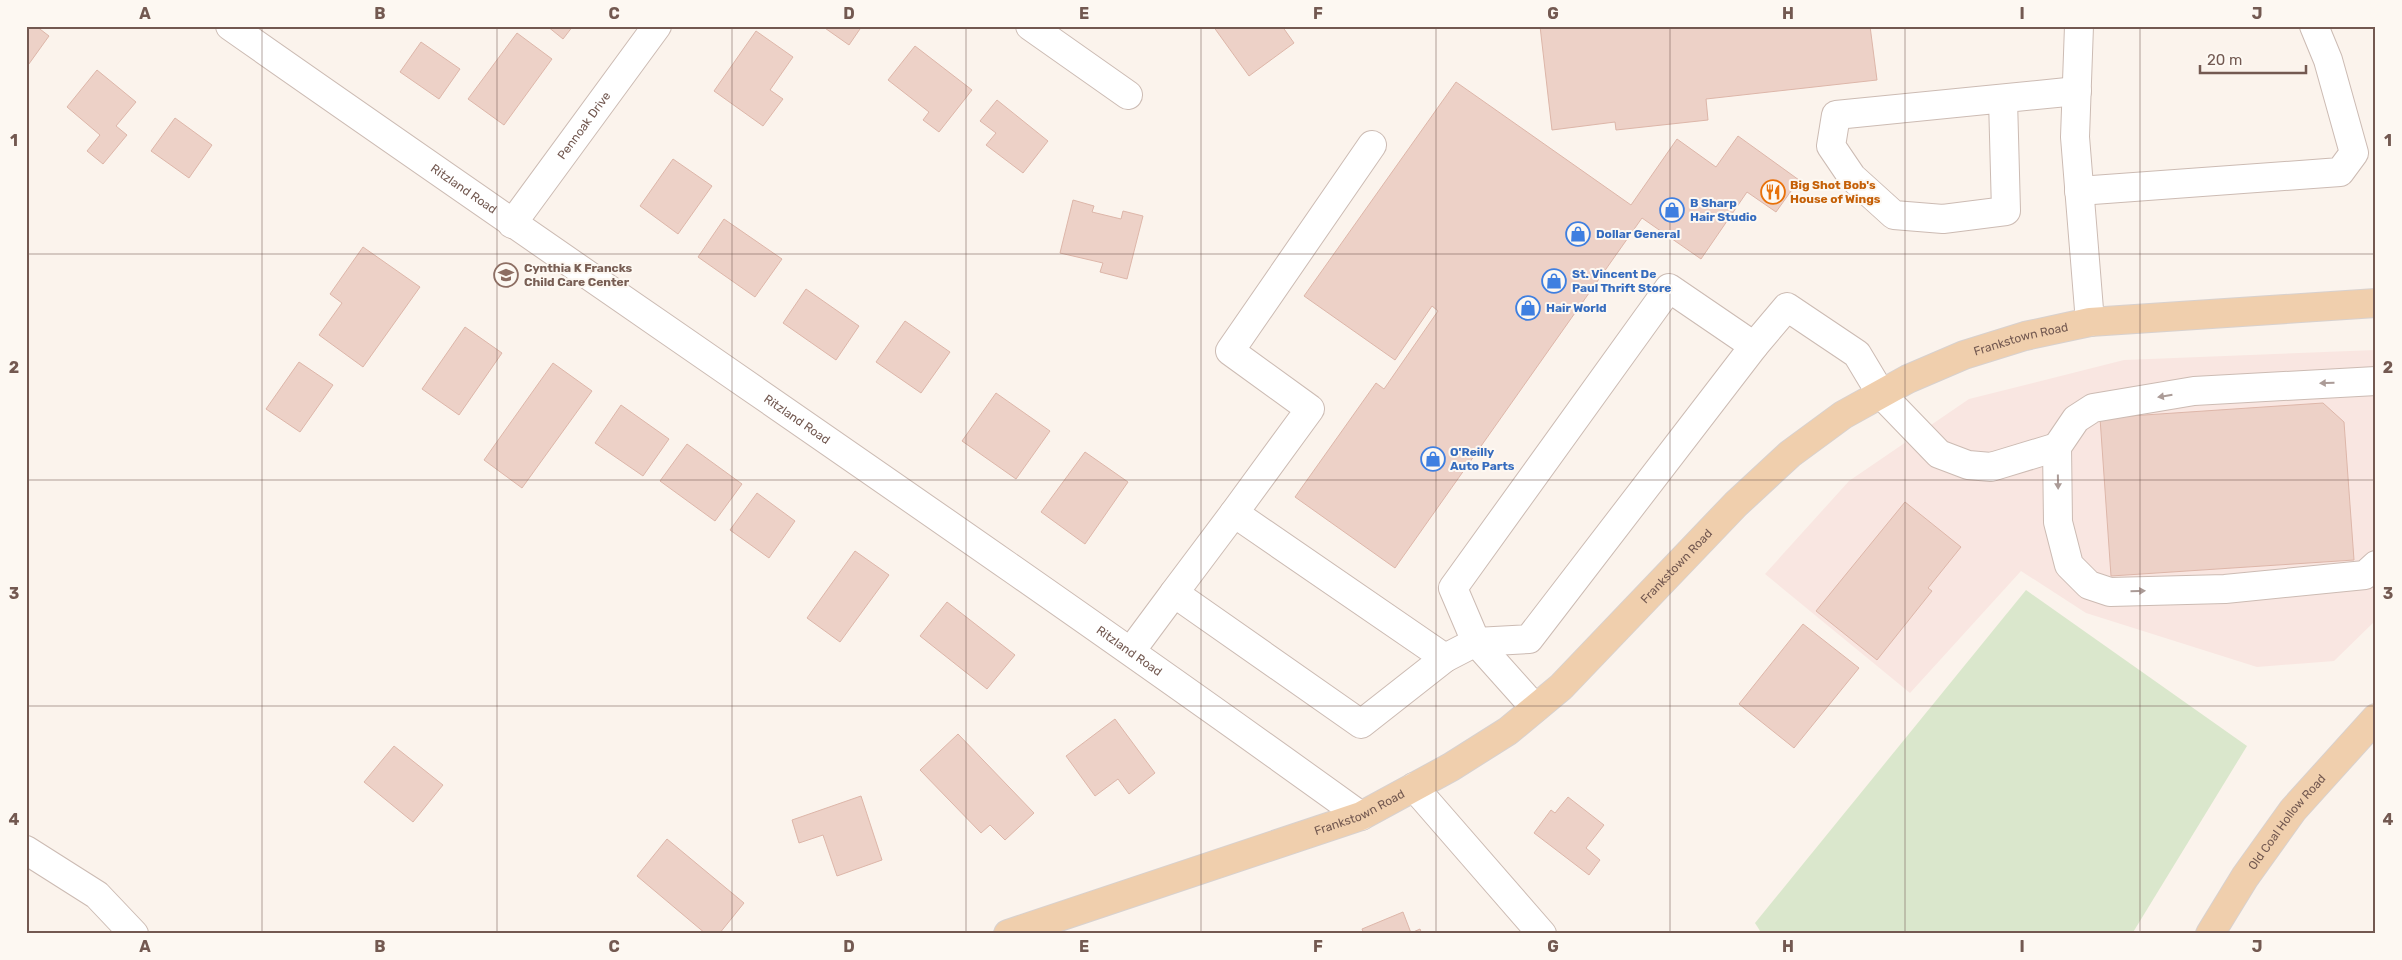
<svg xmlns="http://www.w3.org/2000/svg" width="2402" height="960" viewBox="0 0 2402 960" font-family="Rubik,sans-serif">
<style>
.commercial{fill:#f9e6e1}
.green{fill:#dae7cc}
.building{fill:#edd1c7;stroke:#ddb6a9}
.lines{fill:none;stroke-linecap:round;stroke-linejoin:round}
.minor-casing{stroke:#ccbbb3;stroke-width:30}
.major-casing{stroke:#d8d1ce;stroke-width:30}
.minor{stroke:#fff;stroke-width:28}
.major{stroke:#f0cfad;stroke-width:28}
.oneway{fill:#ab9b97}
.grid{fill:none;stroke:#735951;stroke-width:1;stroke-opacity:0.55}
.labels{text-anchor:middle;stroke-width:4;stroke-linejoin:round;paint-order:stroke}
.street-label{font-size:12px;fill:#735951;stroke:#fdf8f2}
.food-label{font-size:12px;font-weight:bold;fill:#c56008;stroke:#fdf8f2;text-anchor:start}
.shop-label{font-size:12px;font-weight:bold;fill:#366cbe;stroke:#fdf8f2;text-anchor:start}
.education-label{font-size:12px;font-weight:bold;fill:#785e54;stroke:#fdf8f2;text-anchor:start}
.neatline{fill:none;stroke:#735951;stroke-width:2}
.grid-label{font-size:16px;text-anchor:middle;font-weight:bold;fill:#735951}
</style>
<rect width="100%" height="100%" fill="#fbf3ec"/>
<path class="commercial" d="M 2376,350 L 2376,620 L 2334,661 L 2257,667 L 2086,613 L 2021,571 L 1910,693 L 1765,574 L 1849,481 L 1969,399 L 2124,360 Z"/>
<path class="green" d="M 2026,590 L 2247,746 L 2132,934 L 1762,934 L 1755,923 Z"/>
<g class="building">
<path d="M 26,26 L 36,26 L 49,36 L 26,68 Z"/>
<path d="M 547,26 L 573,26 L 563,39 Z"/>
<path d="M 822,26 L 862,26 L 849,45 Z"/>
<path d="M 1213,26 L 1282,26 L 1294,43 L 1249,76 Z"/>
<path d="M 1540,26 L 1870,26 L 1877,80 L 1706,99 L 1708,120 L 1616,130 L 1615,122 L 1552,130 Z"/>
<path d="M 756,31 L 793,57 L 770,90 L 783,99 L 763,126 L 714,91 Z"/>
<path d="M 517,33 L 552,59 L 504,125 L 468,99 Z"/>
<path d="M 421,42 L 460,69 L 439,99 L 400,72 Z"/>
<path d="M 915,46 L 972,90 L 939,132 L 923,120 L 929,112 L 888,80 Z"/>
<path d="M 97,70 L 136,102 L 116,126 L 127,135 L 103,164 L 87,151 L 100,135 L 67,107 Z"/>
<path d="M 1456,82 L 1631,205 L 1677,139 L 1716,167 L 1738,136 L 1799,180 L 1776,212 L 1747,192 L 1701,259 L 1642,218 L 1395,568 L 1295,497 L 1376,383 L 1384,389 L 1438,311 L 1432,306 L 1395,360 L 1304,296 Z"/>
<path d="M 997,100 L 1048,141 L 1023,173 L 986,145 L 996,133 L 980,121 Z"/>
<path d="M 175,118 L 212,145 L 189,178 L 151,151 Z"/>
<path d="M 673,159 L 712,186 L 678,234 L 640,206 Z"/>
<path d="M 1073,200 L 1094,206 L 1092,212 L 1121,219 L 1123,211 L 1143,216 L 1127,279 L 1100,272 L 1103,263 L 1060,253 Z"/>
<path d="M 724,219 L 782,259 L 755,297 L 698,257 Z"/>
<path d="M 363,247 L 420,287 L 363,367 L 319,335 L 342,303 L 330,294 Z"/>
<path d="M 806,289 L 859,326 L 836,360 L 783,323 Z"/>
<path d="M 905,321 L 950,352 L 921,393 L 876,362 Z"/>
<path d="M 465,327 L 502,353 L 459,415 L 422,389 Z"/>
<path d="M 299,362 L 333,385 L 300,432 L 266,409 Z"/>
<path d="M 553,363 L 592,391 L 522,488 L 484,460 Z"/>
<path d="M 996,393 L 1050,431 L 1016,479 L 962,441 Z"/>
<path d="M 2323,403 L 2344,422 L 2354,560 L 2111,576 L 2100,418 Z"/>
<path d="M 621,405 L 669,439 L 643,476 L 595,443 Z"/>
<path d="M 687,444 L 742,484 L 715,521 L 660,481 Z"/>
<path d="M 1085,452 L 1128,482 L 1085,544 L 1041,512 Z"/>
<path d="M 757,493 L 795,521 L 769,558 L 730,530 Z"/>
<path d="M 1905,502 L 1961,547 L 1928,588 L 1932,591 L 1877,660 L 1816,611 Z"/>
<path d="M 855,551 L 889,575 L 840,642 L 807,618 Z"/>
<path d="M 947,602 L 1015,655 L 987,689 L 920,636 Z"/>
<path d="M 1803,624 L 1859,668 L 1794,748 L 1739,704 Z"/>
<path d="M 1115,719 L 1155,773 L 1129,794 L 1118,779 L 1095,796 L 1066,756 Z"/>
<path d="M 958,734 L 1034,813 L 1005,840 L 990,825 L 981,833 L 920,770 Z"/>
<path d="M 394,746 L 443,785 L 413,822 L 364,782 Z"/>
<path d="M 861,796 L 882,860 L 837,876 L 823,835 L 799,843 L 792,820 Z"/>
<path d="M 1568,797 L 1604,825 L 1586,848 L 1600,860 L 1589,875 L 1534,833 L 1551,810 L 1555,813 Z"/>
<path d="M 667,839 L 744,903 L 719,934 L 706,934 L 637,876 Z"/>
<path d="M 1403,912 L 1411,933 L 1420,929 L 1422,934 L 1364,934 L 1362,929 Z"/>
</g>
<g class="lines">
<g class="minor-casing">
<g id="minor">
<path id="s1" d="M 230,26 C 606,290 988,547 1361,816"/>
<path d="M 1030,26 L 1128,95"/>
<path d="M 2079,26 L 2075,137 L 2090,322"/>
<path d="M 2003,99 L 2006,211 L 1943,219 L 1894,215 L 1852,177 L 1831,146 L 1836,115 L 2077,91"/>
<path d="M 2079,191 L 2340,172 L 2354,153 L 2328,60 L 2314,26"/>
<path id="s2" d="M 512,224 L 657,26"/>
<path d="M 2376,381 L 2194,391 L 2093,408 L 2076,419 L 2057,447 L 2058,522 L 2069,565 L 2089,585 L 2110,592 L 2225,589 L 2365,575 L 2376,565"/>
<path d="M 1234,513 L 1310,409 L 1230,351 L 1372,145"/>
<path d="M 1174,593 L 1234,513 L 1445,658"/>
<path d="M 1131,651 L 1174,593 L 1361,724 L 1445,658 L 1476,642 L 1529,639 L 1754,346 L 1787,307 L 1857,354 L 1881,394 L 1939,454 L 1968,465 L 1991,467 L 2057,447"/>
<path d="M 1535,708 L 1476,642 L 1453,588 L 1669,288 L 1754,346"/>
<path d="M 1414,787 L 1542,934"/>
<path d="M 26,850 L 97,895 L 134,934"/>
</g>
</g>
<g class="major-casing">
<g id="major">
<path id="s3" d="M 1008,934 L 1361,816 L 1451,767 L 1508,731 L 1561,687 L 1736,504 L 1790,454 L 1843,415 L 1908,379 L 1964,355 L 2025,336 L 2090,322 L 2376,303"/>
<path id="s4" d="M 2210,934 L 2245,877 L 2293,810 L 2376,718"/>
</g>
</g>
<use href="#minor" class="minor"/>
<use href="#major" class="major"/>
</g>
<defs><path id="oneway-solid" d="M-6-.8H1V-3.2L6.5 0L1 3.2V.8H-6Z" transform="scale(1.25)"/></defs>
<g class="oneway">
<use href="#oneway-solid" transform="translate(2327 383) rotate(178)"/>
<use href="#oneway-solid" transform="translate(2165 396) rotate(171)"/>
<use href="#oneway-solid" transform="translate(2058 482) rotate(89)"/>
<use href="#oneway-solid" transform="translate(2138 591) rotate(-2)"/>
</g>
<path class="grid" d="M 262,26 L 262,934M 497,26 L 497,934M 732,26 L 732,934M 966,26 L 966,934M 1201,26 L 1201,934M 1436,26 L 1436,934M 1670,26 L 1670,934M 1905,26 L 1905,934M 2140,26 L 2140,934M 26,254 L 2376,254M 26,480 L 2376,480M 26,706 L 2376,706"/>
<defs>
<g id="restaurant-ring" transform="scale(1.25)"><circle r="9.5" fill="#fdf8f2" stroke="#e8710a" stroke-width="1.5"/><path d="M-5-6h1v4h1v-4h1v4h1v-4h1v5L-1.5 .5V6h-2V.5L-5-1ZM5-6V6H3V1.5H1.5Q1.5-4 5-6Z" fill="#e8710a"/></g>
<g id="shop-ring" transform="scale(1.25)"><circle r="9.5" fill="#fdf8f2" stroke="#3f7fe0" stroke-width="1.5"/><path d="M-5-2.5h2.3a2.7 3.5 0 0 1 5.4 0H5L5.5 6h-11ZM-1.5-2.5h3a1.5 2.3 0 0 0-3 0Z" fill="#3f7fe0"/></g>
<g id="school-ring" transform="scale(1.25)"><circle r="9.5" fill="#fdf8f2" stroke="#8d6e63" stroke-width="1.5"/><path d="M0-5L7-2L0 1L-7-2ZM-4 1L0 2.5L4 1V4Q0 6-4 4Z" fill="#8d6e63"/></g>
</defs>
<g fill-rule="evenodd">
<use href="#restaurant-ring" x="1773" y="192"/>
<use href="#shop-ring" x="1672" y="210"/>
<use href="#shop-ring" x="1578" y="234"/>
<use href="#school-ring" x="506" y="275"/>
<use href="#shop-ring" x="1554" y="281"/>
<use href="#shop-ring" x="1528" y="308"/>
<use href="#shop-ring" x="1433" y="459"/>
</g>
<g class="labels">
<g class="street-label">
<text dy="4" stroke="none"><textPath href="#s2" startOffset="122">Pennoak Drive</textPath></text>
<text dy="4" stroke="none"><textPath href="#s1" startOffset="285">Ritzland Road</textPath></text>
<text dy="4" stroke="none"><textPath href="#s3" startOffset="1198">Frankstown Road</textPath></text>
<text dy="4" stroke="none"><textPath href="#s1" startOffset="690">Ritzland Road</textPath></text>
<text dy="4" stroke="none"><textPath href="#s3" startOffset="778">Frankstown Road</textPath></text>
<text dy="4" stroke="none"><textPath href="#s1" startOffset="1095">Ritzland Road</textPath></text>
<text dy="4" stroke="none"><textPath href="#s3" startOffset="372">Frankstown Road</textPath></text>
<text dy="4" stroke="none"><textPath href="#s4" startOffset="136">Old Coal Hollow Road</textPath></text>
</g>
<g class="food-label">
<text x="1790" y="189">Big Shot Bob's<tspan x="1790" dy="14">House of Wings</tspan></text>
</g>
<g class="shop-label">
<text x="1690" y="207">B Sharp<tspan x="1690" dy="14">Hair Studio</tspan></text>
<text x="1596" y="238">Dollar General</text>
<text x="1572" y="278">St. Vincent De<tspan x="1572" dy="14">Paul Thrift Store</tspan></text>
<text x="1546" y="312">Hair World</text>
<text x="1450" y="456">O'Reilly<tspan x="1450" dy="14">Auto Parts</tspan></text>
</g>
<g class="education-label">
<text x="524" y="272">Cynthia K Francks<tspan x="524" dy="14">Child Care Center</tspan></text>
</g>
</g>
<rect width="2402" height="960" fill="none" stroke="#fdf8f2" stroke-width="55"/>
<path d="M2200 65v8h106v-8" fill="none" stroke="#735951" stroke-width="2.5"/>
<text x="2207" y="65" font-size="15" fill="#735951" stroke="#fdf8f2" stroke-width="4" paint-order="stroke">20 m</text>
<rect x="28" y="28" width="2346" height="904" class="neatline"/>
<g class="grid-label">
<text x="145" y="19">A</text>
<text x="380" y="19">B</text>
<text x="614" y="19">C</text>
<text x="849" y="19">D</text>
<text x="1084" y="19">E</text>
<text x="1318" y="19">F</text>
<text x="1553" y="19">G</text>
<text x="1788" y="19">H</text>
<text x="2022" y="19">I</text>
<text x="2257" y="19">J</text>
<text x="14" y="146">1</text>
<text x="2388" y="146">1</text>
<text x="14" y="373">2</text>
<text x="2388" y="373">2</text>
<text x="14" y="599">3</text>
<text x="2388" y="599">3</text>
<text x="14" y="825">4</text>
<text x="2388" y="825">4</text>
<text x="145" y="952">A</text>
<text x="380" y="952">B</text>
<text x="614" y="952">C</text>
<text x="849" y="952">D</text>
<text x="1084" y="952">E</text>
<text x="1318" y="952">F</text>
<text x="1553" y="952">G</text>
<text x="1788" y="952">H</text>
<text x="2022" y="952">I</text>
<text x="2257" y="952">J</text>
</g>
</svg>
